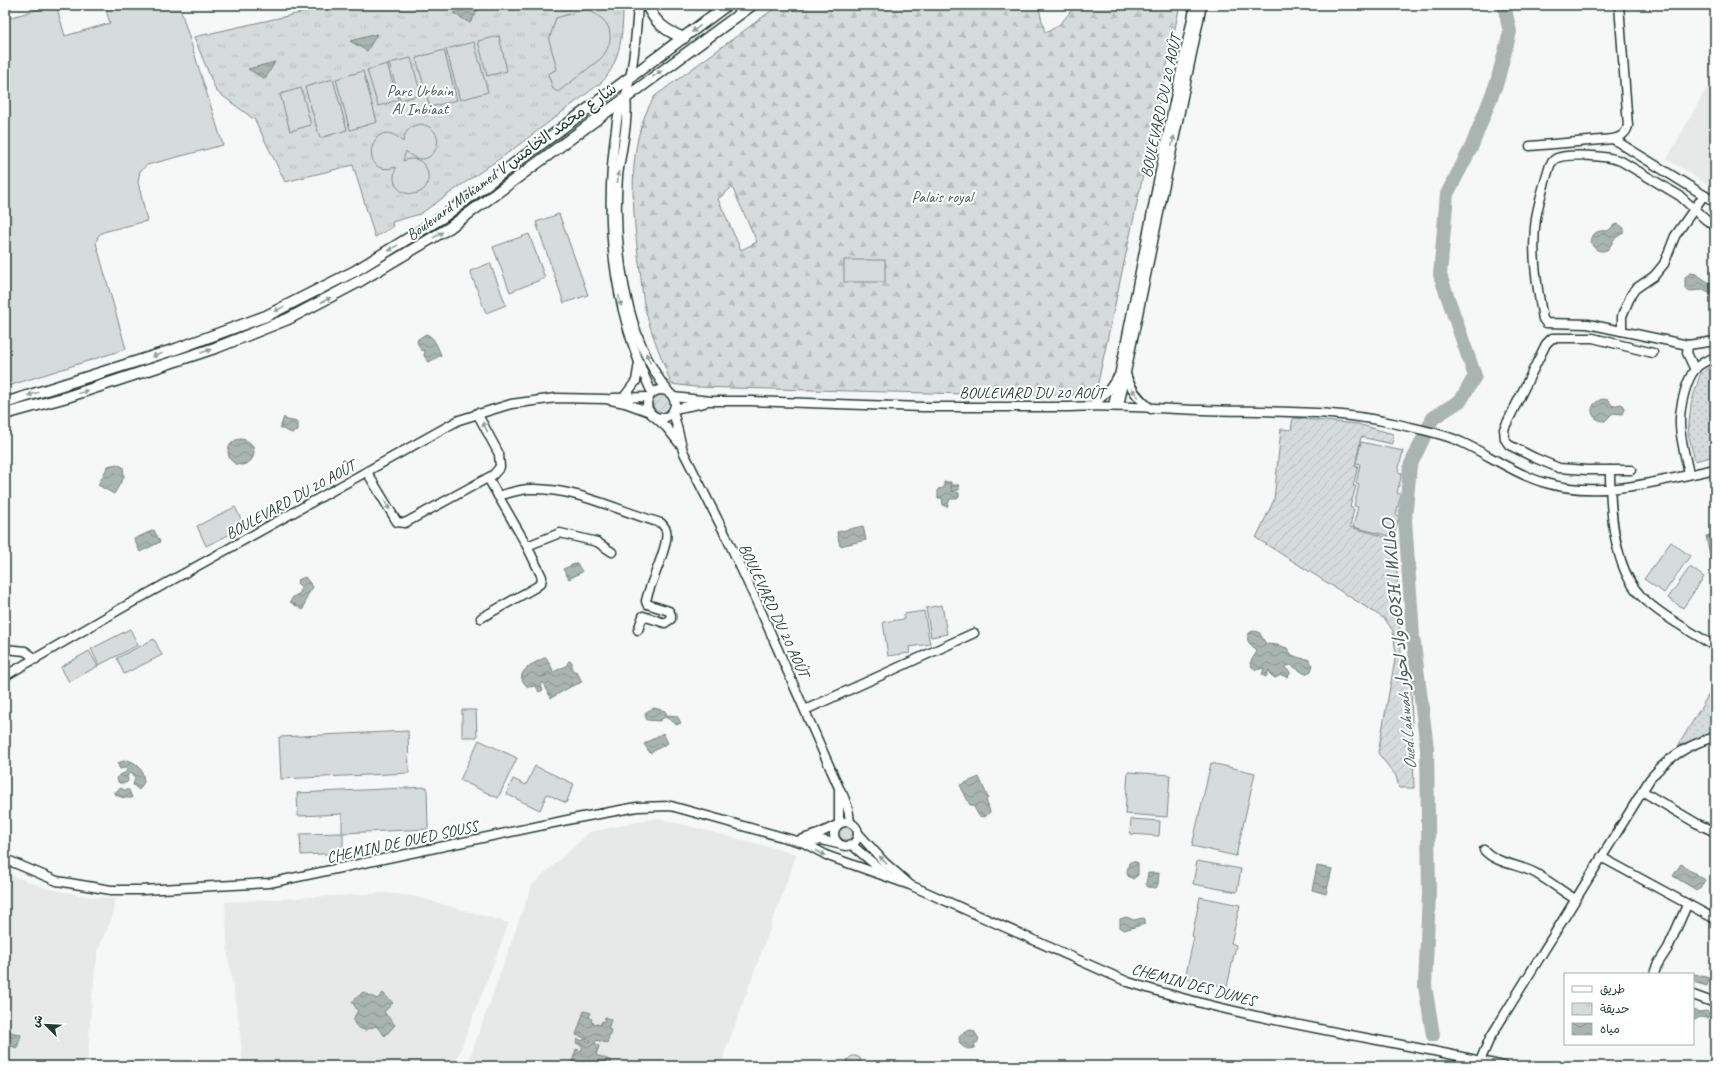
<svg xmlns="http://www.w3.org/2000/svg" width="1720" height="1071" viewBox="0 0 1720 1071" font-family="Caveat,'Playpen Sans Arabic','Noto Sans Tifinagh',sans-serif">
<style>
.built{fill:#e6e9e8}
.grass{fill:url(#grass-dots);stroke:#7a8c88}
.forest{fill:url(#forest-firs);stroke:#7a8c88;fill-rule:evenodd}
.park{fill:url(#park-tufts);stroke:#7a8c88}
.garden{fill:url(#garden-furrows);stroke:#7a8c88}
.pitch{fill:#d6dcdb;stroke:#7a8c88}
.water{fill:url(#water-waves);stroke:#72857f}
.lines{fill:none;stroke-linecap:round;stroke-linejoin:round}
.river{stroke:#aab5b1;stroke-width:14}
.minor-casing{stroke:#1f3d34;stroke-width:11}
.major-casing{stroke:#1f3d34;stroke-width:13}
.minor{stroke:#fff;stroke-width:8}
.major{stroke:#fff;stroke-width:10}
.oneway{fill:#8f9e9a}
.labels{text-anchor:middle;stroke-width:4;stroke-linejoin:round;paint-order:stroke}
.park-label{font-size:16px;fill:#445d55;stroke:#fff}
.street-label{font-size:16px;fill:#1f3d34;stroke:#fff}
.water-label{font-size:17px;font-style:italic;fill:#49615a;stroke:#fff}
</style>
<defs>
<pattern id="grass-dots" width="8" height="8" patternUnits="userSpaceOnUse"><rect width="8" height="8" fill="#d6dcdb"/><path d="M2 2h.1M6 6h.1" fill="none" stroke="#b7bebd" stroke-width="1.8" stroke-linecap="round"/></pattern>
<pattern id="forest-firs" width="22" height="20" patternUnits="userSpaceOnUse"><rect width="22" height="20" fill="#d6dcdb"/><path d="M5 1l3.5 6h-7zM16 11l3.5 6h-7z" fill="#b7bebd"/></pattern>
<pattern id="park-tufts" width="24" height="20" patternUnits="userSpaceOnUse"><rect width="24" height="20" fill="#d6dcdb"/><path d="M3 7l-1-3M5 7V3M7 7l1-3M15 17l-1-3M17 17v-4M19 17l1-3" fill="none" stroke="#b7bebd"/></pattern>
<pattern id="garden-furrows" width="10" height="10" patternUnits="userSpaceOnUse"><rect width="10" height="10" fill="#d6dcdb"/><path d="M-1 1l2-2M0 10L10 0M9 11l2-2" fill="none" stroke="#b7bebd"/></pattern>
<pattern id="water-waves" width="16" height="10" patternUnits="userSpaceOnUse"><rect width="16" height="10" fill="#aab5b1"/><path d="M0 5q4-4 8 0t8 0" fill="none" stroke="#8a9491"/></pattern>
</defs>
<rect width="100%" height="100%" fill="#f6f7f7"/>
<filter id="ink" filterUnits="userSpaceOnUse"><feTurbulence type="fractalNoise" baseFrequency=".025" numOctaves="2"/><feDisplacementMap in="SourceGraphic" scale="8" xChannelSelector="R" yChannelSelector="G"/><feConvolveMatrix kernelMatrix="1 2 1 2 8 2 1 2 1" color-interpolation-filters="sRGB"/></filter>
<g filter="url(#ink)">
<g class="built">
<path d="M 1706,89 L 1715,89 L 1715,189 L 1667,159 Z"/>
<path d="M 657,818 L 797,854 L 720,1066 L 467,1066 L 532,885 L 590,832 Z"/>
<path d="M 5,873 L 48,889 L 85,896 L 114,899 L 113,915 L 98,950 L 92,996 L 87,1066 L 5,1066 Z"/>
<path d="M 385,893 L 413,896 L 509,923 L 454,1066 L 243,1066 L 239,1022 L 228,955 L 225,902 Z"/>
</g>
<g class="grass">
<path d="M 1715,366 L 1715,456 L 1695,461 L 1688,433 L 1691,404 L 1700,375 L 1709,367 Z"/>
<path d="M 1715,684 L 1715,733 L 1678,746 Z"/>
</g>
<path class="forest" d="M 779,5 L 1042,5 L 1039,9 L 1045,33 C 1059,27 1067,18 1074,5 L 1180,5 L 1097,387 L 1077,395 L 1006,395 L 695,387 L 671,384 C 663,360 652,337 646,312 C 642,299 642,284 640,270 C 633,217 624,143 655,96 ZM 732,187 L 757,242 L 741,250 L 718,199 Z"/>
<g class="park">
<path d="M 336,5 L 623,5 C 623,32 621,61 602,82 L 512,150 L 420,214 L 392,222 L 393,227 L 375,237 L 353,165 L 285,182 L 255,120 L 216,91 L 194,37 Z"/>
<circle cx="846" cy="833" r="7"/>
<path d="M 852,1056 L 856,1056 L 860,1058 L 861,1066 L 847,1066 L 847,1060 Z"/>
</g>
<g class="garden">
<circle cx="662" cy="404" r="9"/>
<path d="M 1293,418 L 1358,424 L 1393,434 L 1392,444 L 1361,437 L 1355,467 L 1358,466 L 1353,486 L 1356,486 L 1350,507 L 1354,509 L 1350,527 L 1397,540 L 1397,577 L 1402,670 L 1411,688 L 1414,788 L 1399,788 L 1396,776 L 1378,753 L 1396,654 L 1393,631 L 1385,619 L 1256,538 L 1274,500 L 1281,429 L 1291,430 Z"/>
</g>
<g class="pitch">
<path d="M 53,5 L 56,5 L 65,36 L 110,23 L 105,7 L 112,5 L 179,5 L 223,145 L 147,165 L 140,171 L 138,182 L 147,221 L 103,232 L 98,236 L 96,243 L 126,349 L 5,387 L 5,19 Z"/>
<path d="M 587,9 C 593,13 601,16 605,22 C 615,34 609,51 599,60 L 558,92 L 553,89 L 548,74 L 557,69 L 549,40 L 556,18 Z"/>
<path d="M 499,36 L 507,71 L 487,76 L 478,41 Z"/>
<path d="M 474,42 L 488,92 L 460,100 L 446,49 Z"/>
<path d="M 444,50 L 457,100 L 430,107 L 416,58 Z"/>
<path d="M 411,58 L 421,95 L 400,100 L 389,63 Z"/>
<path d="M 387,64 L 398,100 L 378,106 L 367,70 Z"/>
<path d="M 363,71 L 377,122 L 350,130 L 336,79 Z"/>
<path d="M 333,79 L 347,130 L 320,138 L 305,87 Z"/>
<path d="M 301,88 L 311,125 L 290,131 L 280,94 Z"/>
<path d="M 420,124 C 455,129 431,178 406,151 L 403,161 C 430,149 439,193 412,194 C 407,194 401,192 398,188 C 392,182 394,174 396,167 C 354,180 372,109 403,142 C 404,132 410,126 420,124 Z"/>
<path d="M 559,214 L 588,295 L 564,303 L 536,222 Z"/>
<path d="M 529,234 L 545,278 L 510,292 L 493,247 Z"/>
<rect x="844" y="260" width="41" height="22"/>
<path d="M 490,263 L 506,305 L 486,313 L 470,271 Z"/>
<path d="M 1361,442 L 1403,451 L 1398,472 L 1402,473 L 1397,493 L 1401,494 L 1396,515 L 1399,516 L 1394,537 L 1353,527 L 1358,507 L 1354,506 L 1359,485 L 1356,484 L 1360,464 L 1356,463 Z"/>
<path d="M 235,507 L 245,527 L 206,546 L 197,526 Z"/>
<path d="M 1671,542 L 1690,556 L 1664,593 L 1644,579 Z"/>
<path d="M 1690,567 L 1704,577 L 1683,608 L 1668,598 Z"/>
<path d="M 942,605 L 947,634 L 931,637 L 926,608 Z"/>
<path d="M 924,611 L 930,644 L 909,647 L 910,653 L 888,656 L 883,622 L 904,619 L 904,614 Z"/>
<path d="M 130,629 L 138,645 L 99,665 L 91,649 Z"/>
<path d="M 154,639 L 162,655 L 124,674 L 117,658 Z"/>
<path d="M 89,651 L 98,666 L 69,682 L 61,667 Z"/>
<path d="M 462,710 L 476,710 L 477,737 L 462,737 Z"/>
<path d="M 408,731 L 409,773 L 281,779 L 279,737 Z"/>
<path d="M 479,740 L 517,758 L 498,798 L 460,780 Z"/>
<path d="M 1211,763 L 1255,773 L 1236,856 L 1192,846 Z"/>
<path d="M 535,766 L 574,784 L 566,803 L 547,794 L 540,810 L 506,794 L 513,779 L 526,785 Z"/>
<path d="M 1128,772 L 1170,775 L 1167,817 L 1125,814 Z"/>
<path d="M 427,787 L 428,829 L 343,833 L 343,853 L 301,855 L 300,834 L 342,833 L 342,814 L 298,816 L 297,793 Z"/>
<path d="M 1131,819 L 1160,821 L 1159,836 L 1130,834 Z"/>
<path d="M 1197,861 L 1241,869 L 1237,892 L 1193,884 Z"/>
<path d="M 1200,897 L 1240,905 L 1231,943 L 1236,945 L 1227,987 L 1185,978 L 1194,937 L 1192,936 Z"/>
</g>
<g class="water">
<path d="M 480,6 L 470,23 L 453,13 Z"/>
<path d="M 377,34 L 367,51 L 350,41 Z"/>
<path d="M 275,62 L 265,79 L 248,69 Z"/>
<path d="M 1618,224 L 1624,228 L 1623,233 L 1614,239 L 1609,249 C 1601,253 1595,251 1591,243 C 1592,232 1598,230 1608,231 L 1614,225 Z"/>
<path d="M 1691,273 L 1696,274 L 1708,282 L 1715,284 L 1715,293 L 1711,294 L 1703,290 L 1689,291 L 1685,288 L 1685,277 Z"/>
<path d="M 426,334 C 434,336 438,348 441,355 L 429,362 L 424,356 L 425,351 L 421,350 L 417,342 L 418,339 Z"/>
<path d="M 1603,399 L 1608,400 L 1613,406 L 1621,404 L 1624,406 L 1625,409 L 1623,414 L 1613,413 L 1605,421 C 1589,421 1587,403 1603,399 Z"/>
<path d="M 284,417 L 287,420 L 298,422 L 298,431 L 292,433 L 280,428 Z"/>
<circle cx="241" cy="452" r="13"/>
<path d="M 117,464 L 123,467 L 124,477 L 114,494 L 98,485 L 108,466 Z"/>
<path d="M 944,482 L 951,482 L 951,489 L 952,485 L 959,485 L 959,490 L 951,491 L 959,493 L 959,497 L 957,499 L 950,499 L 947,507 L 943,505 L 942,498 L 938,498 L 938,489 L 944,488 Z"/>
<path d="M 863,526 L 866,540 L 840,546 L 837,532 Z"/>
<path d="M 154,530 L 160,542 L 140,552 L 134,539 Z"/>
<path d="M 1715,534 L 1715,554 L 1710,555 L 1706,536 Z"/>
<path d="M 577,563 L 582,572 L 569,579 L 563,569 Z"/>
<path d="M 305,577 L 313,587 L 307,596 L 303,610 L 290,602 L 293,597 L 300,593 L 301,587 L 297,583 L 298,580 Z"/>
<path d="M 1253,631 L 1259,632 L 1266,644 L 1277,645 L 1287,648 L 1292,655 L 1300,658 L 1308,659 L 1313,665 L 1311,671 L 1305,674 L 1291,665 L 1284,667 L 1290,672 L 1290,674 L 1287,677 L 1281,675 L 1275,678 L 1271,675 L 1269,670 L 1266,677 L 1262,675 L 1264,668 L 1256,670 L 1252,667 L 1250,663 L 1256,653 L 1255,649 C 1250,643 1245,642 1249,633 Z"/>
<path d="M 546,657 L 553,670 L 543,676 L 543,677 L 566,666 L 569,661 L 572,662 L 572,670 L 577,672 L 582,682 L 573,686 L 571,683 L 572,686 L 551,698 L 543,682 L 540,684 L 543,690 L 539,692 L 536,686 L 528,687 C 510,672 535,663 546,657 Z"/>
<path d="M 654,708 L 665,711 L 667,715 L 677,716 L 681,723 L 676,725 L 675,723 L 665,717 L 659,721 L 647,720 L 645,716 L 646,712 Z"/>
<path d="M 663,733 L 668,743 L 650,753 L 644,744 Z"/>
<path d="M 128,760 C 140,764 143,771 144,782 L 139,790 L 133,785 L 135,778 L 132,772 L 127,776 L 128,781 L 126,783 L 119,783 L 117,779 L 119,775 L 125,773 L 127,770 L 125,768 L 120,769 L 117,763 Z"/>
<path d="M 979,777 L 988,798 L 986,800 L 990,812 L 985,817 L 979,816 L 973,805 L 970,805 L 960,785 Z"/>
<path d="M 121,788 L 124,790 L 129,790 L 132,798 C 126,798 119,798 114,793 Z"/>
<path d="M 1133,861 L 1138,863 L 1138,875 L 1133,879 L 1128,876 L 1127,872 L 1129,863 Z"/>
<path d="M 1681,864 L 1705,880 L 1698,891 L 1673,876 Z"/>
<path d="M 1317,866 L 1332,869 L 1326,894 L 1312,890 Z"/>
<path d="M 1148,873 L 1159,873 L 1158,884 L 1156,888 L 1148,887 L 1146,884 Z"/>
<path d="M 1126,917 L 1134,920 L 1143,918 L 1145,919 L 1145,924 L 1124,930 L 1120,928 L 1120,919 Z"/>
<path d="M 1695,974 L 1709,978 L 1707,986 L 1693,982 L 1693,975 Z"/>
<path d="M 363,992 L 377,999 L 383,993 L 393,1003 L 384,1012 L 395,1025 L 385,1036 L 376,1026 L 365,1030 C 354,1028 350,1020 358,1011 L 352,1002 Z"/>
<path d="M 1693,1010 L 1699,1012 L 1707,1011 L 1710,1015 L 1707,1018 L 1700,1017 L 1693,1021 Z"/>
<path d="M 584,1011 L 591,1013 L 589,1017 L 592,1019 L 591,1022 L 600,1025 L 602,1021 L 604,1022 L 605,1017 L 611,1020 L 608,1029 L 611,1030 L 607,1043 L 596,1040 L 595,1044 L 599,1046 L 596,1055 L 612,1061 L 610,1066 L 581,1066 L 572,1063 L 576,1049 L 581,1051 L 583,1046 L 576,1043 L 578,1039 L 583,1041 L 584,1039 L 590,1042 L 591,1040 L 576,1035 Z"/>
<path d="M 5,1030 L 21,1035 L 17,1048 L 5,1044 Z"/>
<path d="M 970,1030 L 974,1031 L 979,1039 L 977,1043 L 974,1043 L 975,1047 C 969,1051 964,1048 960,1044 L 959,1038 L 961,1034 Z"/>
</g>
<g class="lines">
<path class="river" d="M 1433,1035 L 1425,986 L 1429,893 L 1427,748 L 1413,636 L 1405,520 L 1410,466 L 1433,418 L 1461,400 L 1475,376 L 1440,275 L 1447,194 L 1471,148 L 1497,82 L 1510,32 L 1504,5"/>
<g class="minor-casing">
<g id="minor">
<path d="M 638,5 C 636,35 634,66 626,95 C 624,104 618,111 617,121 C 603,216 611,305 652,393"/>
<path d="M 5,6 L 7,5"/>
<path d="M 626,97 C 629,121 621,151 618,176 C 613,244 624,336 668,391"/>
<path d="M 1613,139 L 1715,202"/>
<path d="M 1530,146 L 1613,139 C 1621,137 1626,134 1628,126 L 1619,5"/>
<path d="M 1715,225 L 1706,220 L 1680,196 L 1621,161 C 1608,156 1569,153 1557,158 C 1554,159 1552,162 1550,165 C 1545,182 1539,200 1536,218 C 1531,251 1537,287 1543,319 L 1546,323 L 1588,324 L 1688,345 L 1715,341"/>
<path d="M 1622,331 L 1622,316 L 1631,295 L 1635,289 L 1654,276 L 1664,264 L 1675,236 L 1704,195"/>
<path d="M 1688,345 L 1687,353 L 1695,370"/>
<path d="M 1126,374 C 1130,389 1139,399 1151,409"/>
<circle cx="661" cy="404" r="14"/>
<path d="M 624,397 L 636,381 L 639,363"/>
<path d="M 673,397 L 711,401 L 751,401 L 923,407 L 1069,407 C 1114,404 1158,409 1202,410 C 1268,412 1333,409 1397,424 C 1418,429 1442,433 1461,442 C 1488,454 1513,473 1542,482 C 1599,500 1659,481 1715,469"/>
<path d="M 613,398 L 649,397"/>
<path d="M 1092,406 L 1108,391 L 1117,378"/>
<path d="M 1113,406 L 1171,117 L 1195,5"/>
<path d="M 1119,406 L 1202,5"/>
<path d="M 674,409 L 704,403"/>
<path d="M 673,411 L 683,451 L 726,536 L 760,609 L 839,788 C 846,799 849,809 850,822"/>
<path d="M 654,416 L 667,428 L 679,443"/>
<path d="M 1610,470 C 1610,509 1613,567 1641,596 C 1661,616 1691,631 1715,647"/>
<path d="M 1631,470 L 1587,470 L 1559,468 L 1535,458 L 1509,445 L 1505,439 L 1504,429 L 1546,344 L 1552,338 L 1593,338 L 1653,353"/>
<path d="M 367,472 L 397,522 L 405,523 L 493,475 L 500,467 L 499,454 L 477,413"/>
<path d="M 1689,474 C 1686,459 1681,442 1680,426 C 1679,410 1686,373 1701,364 C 1705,361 1710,359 1715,358"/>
<path d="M 488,478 L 527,546 L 560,533 L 597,542 L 612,552"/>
<path d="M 498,496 C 509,493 520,489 531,489 C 577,488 618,511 661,523 C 663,525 665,527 666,530 C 670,545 649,584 646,601 L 647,604 L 669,611 L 671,615 L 671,619 L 665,623 L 643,616 L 638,630"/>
<path d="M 481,618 L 536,587 L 541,583 L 542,577 L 527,546"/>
<path d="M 5,649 L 25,651 L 36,659"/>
<path d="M 5,676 L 122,608 L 459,420 L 511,404 L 556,398 L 606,399 L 625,403 L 650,412"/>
<path d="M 805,710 L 974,633"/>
<path d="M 1642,791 L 1696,823 L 1715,832"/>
<circle cx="846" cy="834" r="12"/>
<path d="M 839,823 L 839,791"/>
<path d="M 858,833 L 884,862 L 908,883"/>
<path d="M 797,841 L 818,834 L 837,825"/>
<path d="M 808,842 L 821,840 L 838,844"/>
<path d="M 852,845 L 888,876"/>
<path d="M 1484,850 C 1497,864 1518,864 1535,873 C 1549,881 1562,891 1575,899"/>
<path d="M 1601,857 L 1715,919"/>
<path d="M 5,859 L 57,881 L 111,890 L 142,890 L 269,883 L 572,819 L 637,807 L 671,806 L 804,843 L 828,856 L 910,885 L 1128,982 C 1251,1022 1378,1037 1504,1066"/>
<path d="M 1654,974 L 1657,965 L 1668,948 L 1687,905"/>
<path d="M 1693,995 L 1715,1003"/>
<path d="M 1480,1061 L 1490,1038 L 1650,779 C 1667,758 1689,744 1715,737"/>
</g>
</g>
<g class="major-casing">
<g id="major">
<path d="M 647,5 C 655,23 666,31 684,38"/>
<path d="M 5,403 L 176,349 L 266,316 L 355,271 L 443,217 L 727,5"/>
<path d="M 5,414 L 67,397 L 218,347 L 288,319 L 360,281 L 449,228 L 752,5"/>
</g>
</g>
<use href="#minor" class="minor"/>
<use href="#major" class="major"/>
</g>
<defs><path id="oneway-solid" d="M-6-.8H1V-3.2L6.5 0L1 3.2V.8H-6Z"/></defs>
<g class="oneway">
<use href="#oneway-solid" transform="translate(696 29) rotate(143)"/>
<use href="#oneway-solid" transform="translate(657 74) rotate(-35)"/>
<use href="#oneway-solid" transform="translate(1173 141) rotate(-78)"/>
<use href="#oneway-solid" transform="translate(618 177) rotate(-85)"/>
<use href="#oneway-solid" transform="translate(438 235) rotate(-32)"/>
<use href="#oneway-solid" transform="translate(393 248) rotate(148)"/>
<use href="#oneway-solid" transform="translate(326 300) rotate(-28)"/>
<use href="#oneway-solid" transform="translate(620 301) rotate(77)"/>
<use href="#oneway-solid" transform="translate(279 309) rotate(154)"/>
<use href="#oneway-solid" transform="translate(206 351) rotate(-19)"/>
<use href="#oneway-solid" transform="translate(157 355) rotate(163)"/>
<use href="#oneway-solid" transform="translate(648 358) rotate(-114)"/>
<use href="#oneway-solid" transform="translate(83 392) rotate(-18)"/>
<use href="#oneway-solid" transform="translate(1135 393) rotate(-129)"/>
<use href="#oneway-solid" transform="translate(33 394) rotate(162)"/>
<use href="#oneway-solid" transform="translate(485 427) rotate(-119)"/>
<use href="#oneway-solid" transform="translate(387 505) rotate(60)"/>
<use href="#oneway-solid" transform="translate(821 853) rotate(28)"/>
<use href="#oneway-solid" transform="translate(883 860) rotate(-133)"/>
</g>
</g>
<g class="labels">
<g class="park-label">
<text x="420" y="96">Parc Urbain<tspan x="420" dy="18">Al Inbiaat</tspan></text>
<text x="942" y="202">Palais royal</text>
</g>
<g class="street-label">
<text transform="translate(1160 106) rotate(-78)" y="6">BOULEVARD DU 20 AOÛT</text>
<text transform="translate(511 161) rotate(-36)" y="6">Boulevard Mohamed V شارع محمد الخامس</text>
<text x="1032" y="398">BOULEVARD DU 20 AOÛT</text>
<text transform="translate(290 499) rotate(-29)" y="6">BOULEVARD DU 20 AOÛT</text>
<text transform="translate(775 610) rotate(65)" y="6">BOULEVARD DU 20 AOÛT</text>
<text transform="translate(402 841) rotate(-12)" y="6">CHEMIN DE OUED SOUSS</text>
<text transform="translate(1194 984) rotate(15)" y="6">CHEMIN DES DUNES</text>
</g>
<g class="water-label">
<text transform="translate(1399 644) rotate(-95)" y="6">Oued Lahwah واد لحوار ⴰⵙⵉⴼ ⵏ ⵍⵃⵡⴰⵔ</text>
</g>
</g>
<rect width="1720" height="1071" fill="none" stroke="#fff" stroke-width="20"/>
<rect x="10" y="10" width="1700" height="1051" fill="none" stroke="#1f3d34" stroke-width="1.5" filter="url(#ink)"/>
<rect x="1564" y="973" width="130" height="72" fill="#ffffff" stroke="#a5b1ae"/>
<rect x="1572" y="986" width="20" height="6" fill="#ffffff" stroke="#a5b1ae"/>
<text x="1600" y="993" font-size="12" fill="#1f3d34">طريق</text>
<rect x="1572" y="1003" width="20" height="12" fill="url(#park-tufts)" stroke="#a5b1ae"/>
<text x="1600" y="1013" font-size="12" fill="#1f3d34">حديقة</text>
<rect x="1572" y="1023" width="20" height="12" fill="url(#water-waves)" stroke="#a5b1ae"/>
<text x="1600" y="1033" font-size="12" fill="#1f3d34">مياه</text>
<g transform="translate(46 1025) rotate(294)" stroke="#ffffff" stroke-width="3" paint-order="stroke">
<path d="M0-3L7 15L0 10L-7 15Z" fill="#1f3d34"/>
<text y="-6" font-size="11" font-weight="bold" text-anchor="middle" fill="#1f3d34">ش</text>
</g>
</svg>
